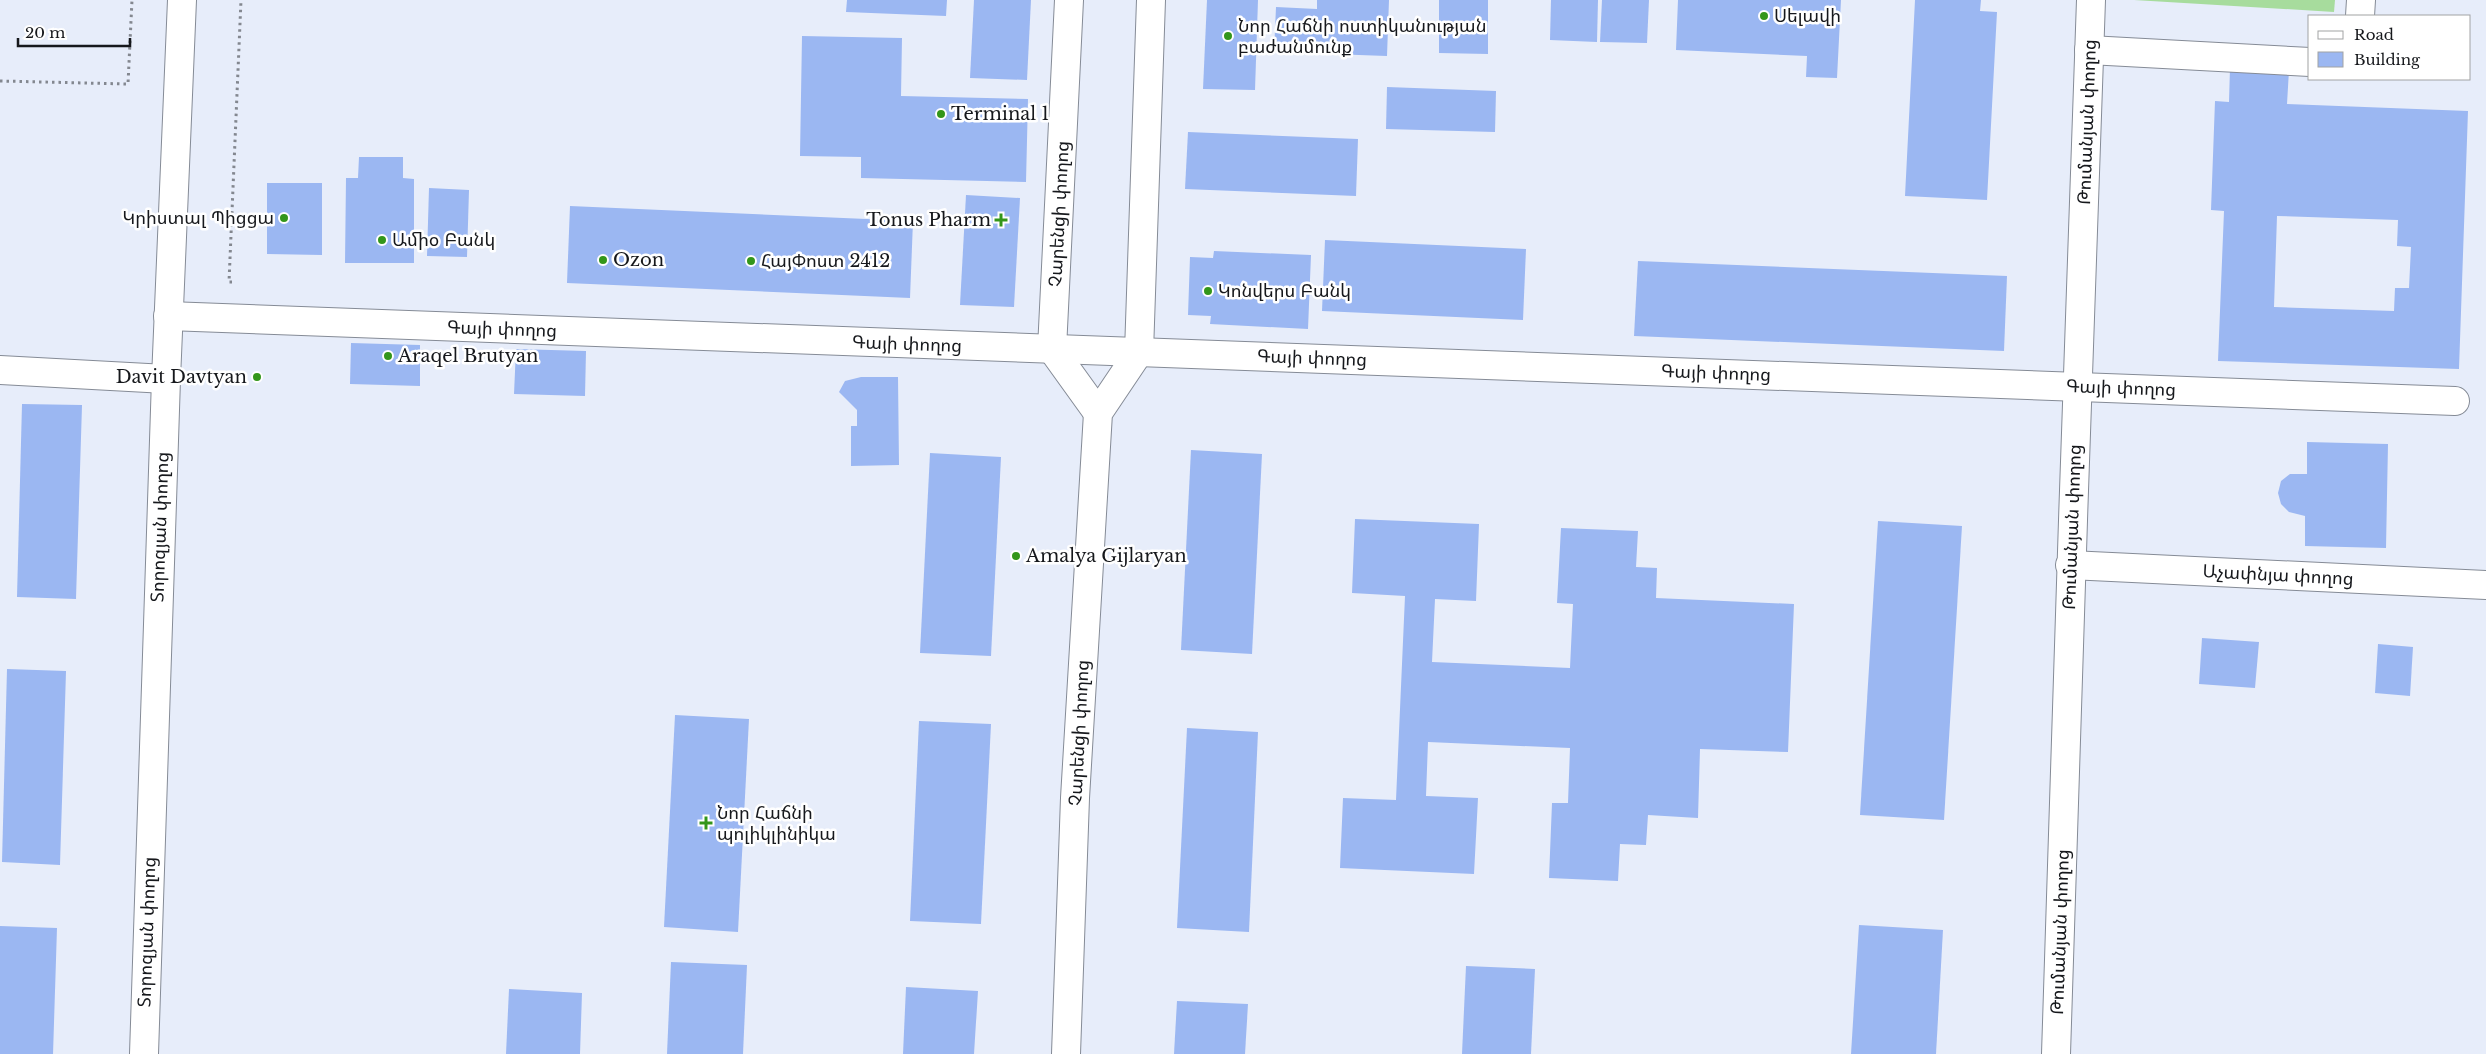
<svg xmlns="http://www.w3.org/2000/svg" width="2486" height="1054" viewBox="0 0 2486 1054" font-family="'Libre Baskerville','Noto Sans Armenian',serif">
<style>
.green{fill:#a7dc9d}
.building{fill:#9bb7f2;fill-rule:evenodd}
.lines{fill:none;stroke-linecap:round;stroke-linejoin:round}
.minor-casing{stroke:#858b96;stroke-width:30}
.path{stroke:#83878f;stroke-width:3;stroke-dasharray:2.5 4;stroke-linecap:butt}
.minor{stroke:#fff;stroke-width:28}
.poi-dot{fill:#33961a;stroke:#fff;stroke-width:2}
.labels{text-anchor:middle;stroke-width:5;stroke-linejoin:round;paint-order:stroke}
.poi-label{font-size:18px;fill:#16181c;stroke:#fff;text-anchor:start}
.street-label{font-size:18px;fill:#16181c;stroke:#fff}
</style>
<rect width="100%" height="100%" fill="#e7edfa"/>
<path class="green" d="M 2134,0 L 2335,0 L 2334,12 Z"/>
<g class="building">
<path d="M 847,0 L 947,0 L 946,16 L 846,12 Z"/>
<path d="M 974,0 L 1031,0 L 1027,80 L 970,78 Z"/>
<path d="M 1207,0 L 1258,0 L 1255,90 L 1203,89 Z"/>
<path d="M 1317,0 L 1389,0 L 1387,56 L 1274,52 L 1276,7 L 1317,9 Z"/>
<path d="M 1439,0 L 1488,0 L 1488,54 L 1439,53 Z"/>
<path d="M 1551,0 L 1598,0 L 1597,42 L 1550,40 Z"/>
<path d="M 1602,0 L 1649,0 L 1647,43 L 1600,42 Z"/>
<path d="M 1678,0 L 1841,0 L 1837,78 L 1806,77 L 1807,56 L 1676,50 Z"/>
<path d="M 1915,0 L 1981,0 L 1980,11 L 1997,12 L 1987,200 L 1905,196 Z"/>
<path d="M 802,36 L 902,38 L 901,96 L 1028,99 L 1026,182 L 861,178 L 861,157 L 800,156 Z"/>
<path d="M 2230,68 L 2289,70 L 2287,104 L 2468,111 L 2459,369 L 2218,361 L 2224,211 L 2211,210 L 2215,101 L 2229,102 ZM 2277,216 L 2398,220 L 2397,246 L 2411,247 L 2409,288 L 2395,288 L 2394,311 L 2274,307 Z"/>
<path d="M 1387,87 L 1496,91 L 1495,132 L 1386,129 Z"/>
<path d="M 1188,132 L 1358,139 L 1356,196 L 1185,189 Z"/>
<path d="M 359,157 L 403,157 L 403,178 L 414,179 L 414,263 L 345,263 L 346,178 L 358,178 Z"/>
<path d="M 267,183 L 322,183 L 322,255 L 267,254 Z"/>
<path d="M 429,188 L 469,190 L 467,257 L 427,256 Z"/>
<path d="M 966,195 L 1020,198 L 1014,307 L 960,305 Z"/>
<path d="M 570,206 L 913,221 L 910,298 L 567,283 Z"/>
<path d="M 1325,240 L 1526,249 L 1523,320 L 1322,311 Z"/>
<path d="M 1214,251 L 1311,255 L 1308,329 L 1210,324 L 1211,316 L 1188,315 L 1190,257 L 1213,258 Z"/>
<path d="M 1638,261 L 2007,276 L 2004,351 L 1634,336 Z"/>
<path d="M 351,343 L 420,345 L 420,386 L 350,384 Z"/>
<path d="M 516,349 L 586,351 L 585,396 L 514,394 Z"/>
<path d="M 861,377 L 898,377 L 899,465 L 851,466 L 851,426 L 857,426 L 857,410 L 839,392 L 845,381 Z"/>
<path d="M 22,404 L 82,405 L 76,599 L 17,597 Z"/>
<path d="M 2307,442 L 2388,444 L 2386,548 L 2305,546 L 2305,516 L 2289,512 L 2281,504 L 2278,493 L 2281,481 L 2290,474 L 2307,474 Z"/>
<path d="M 1191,450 L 1262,454 L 1252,654 L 1181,650 Z"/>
<path d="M 930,453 L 1001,457 L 991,656 L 920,653 Z"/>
<path d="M 1355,519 L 1479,524 L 1476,601 L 1435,599 L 1432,662 L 1570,668 L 1573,604 L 1557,603 L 1561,528 L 1638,531 L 1636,567 L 1657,568 L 1656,598 L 1794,604 L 1788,752 L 1700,749 L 1698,818 L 1648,815 L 1646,845 L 1620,844 L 1618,881 L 1549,878 L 1552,803 L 1568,803 L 1570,748 L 1428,742 L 1426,796 L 1478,798 L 1474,874 L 1340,868 L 1343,798 L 1396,800 L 1405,596 L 1352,593 Z"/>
<path d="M 1878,521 L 1962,526 L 1944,820 L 1860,815 Z"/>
<path d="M 2202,638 L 2259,642 L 2255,688 L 2199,684 Z"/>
<path d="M 2378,644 L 2413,647 L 2410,696 L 2375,693 Z"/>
<path d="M 7,669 L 66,671 L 60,865 L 2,862 Z"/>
<path d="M 675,715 L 749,719 L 738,932 L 664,927 Z"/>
<path d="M 919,721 L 991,724 L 981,924 L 910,921 Z"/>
<path d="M 1187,728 L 1258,732 L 1249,932 L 1177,928 Z"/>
<path d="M 1859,925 L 1943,930 L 1936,1054 L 1851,1054 Z"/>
<path d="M 0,926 L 57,928 L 53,1054 L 0,1054 Z"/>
<path d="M 671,962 L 747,965 L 743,1054 L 667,1054 Z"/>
<path d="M 1466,966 L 1535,969 L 1531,1054 L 1462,1054 Z"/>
<path d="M 906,987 L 978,991 L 974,1054 L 903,1054 Z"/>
<path d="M 509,989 L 582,993 L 580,1054 L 506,1054 Z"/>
<path d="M 1177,1001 L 1248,1004 L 1245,1054 L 1174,1054 Z"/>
</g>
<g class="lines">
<g class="minor-casing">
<g id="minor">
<path d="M 1069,0 L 1052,349 L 1098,413"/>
<path d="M 2360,16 L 2361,0"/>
<path d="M 2089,50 L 2310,62"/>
<path d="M 168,316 L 2455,401"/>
<path d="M 0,370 L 166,379"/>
<path d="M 2070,565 L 2486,585"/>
<path d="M 144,1054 L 166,379 L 182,0"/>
<path d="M 1066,1054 L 1075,798 L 1098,413 L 1139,352 L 1151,0"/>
<path d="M 2056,1054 C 2066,703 2079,351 2091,0"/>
</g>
</g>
<g class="path">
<path d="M 0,81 L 128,84 L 132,0"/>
<path d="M 232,282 L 229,282 L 241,0"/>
</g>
<use href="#minor" class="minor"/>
</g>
<g class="poi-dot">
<circle cx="1764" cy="16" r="5"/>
<circle cx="1228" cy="36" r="5"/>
<circle cx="941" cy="114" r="5"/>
<circle cx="284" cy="218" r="5"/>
<path d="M998.5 212.5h5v5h5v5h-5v5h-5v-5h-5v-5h5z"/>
<circle cx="382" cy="240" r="5"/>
<circle cx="603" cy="260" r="5"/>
<circle cx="751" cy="261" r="5"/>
<circle cx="1208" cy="291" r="5"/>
<circle cx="388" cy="356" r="5"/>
<circle cx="257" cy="377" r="5"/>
<circle cx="1016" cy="556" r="5"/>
<path d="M703.5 815.5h5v5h5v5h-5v5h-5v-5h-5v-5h5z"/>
</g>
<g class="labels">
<g class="poi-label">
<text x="1774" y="22">Սելավի</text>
<text x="1238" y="32">Նոր Հաճնի ոստիկանության<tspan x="1238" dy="21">բաժանմունք</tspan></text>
<text x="951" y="120">Terminal 1</text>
<text x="274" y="224" text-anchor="end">Կրիստալ Պիցցա</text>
<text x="991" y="226" text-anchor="end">Tonus Pharm</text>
<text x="392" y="246">Ամիօ Բանկ</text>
<text x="613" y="266">Ozon</text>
<text x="761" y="267">ՀայՓոստ 2412</text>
<text x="1218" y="297">Կոնվերս Բանկ</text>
<text x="398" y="362">Araqel Brutyan</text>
<text x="247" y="383" text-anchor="end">Davit Davtyan</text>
<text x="1026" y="562">Amalya Gijlaryan</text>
<text x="717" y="819">Նոր Հաճնի<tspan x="717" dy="21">պոլիկլինիկա</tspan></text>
</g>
<g class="street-label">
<text transform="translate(2087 122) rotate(-88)" y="6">Թումանյան փողոց</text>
<text transform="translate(1059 214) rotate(-87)" y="6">Չարենցի փողոց</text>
<text transform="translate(502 329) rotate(2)" y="6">Գայի փողոց</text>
<text transform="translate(907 344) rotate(2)" y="6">Գայի փողոց</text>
<text transform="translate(1312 358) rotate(2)" y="6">Գայի փողոց</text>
<text transform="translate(1716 373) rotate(2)" y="6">Գայի փողոց</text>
<text transform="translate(2121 388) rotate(2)" y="6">Գայի փողոց</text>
<text transform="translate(160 527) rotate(-88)" y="6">Տորոզյան փողոց</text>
<text transform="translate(2072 527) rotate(-88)" y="6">Թումանյան փողոց</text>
<text transform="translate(2278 575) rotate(3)" y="6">Աչափնյա փողոց</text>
<text transform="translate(1079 733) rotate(-87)" y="6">Չարենցի փողոց</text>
<text transform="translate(147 932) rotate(-88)" y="6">Տորոզյան փողոց</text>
<text transform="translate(2060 932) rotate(-88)" y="6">Թումանյան փողոց</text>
</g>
</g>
<rect x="2308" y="15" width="162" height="65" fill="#ffffff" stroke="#a2a3a4"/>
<rect x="2318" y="31" width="25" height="8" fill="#ffffff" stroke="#a2a3a4"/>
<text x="2354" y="40" font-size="15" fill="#16181c">Road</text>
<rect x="2318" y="52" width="25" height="15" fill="#9bb7f2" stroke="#a2a3a4"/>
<text x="2354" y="65" font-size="15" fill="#16181c">Building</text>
<path d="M18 38v8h112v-8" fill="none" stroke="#16181c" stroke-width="2.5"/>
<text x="25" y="38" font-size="15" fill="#16181c" stroke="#ffffff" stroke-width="4" paint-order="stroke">20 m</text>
</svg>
